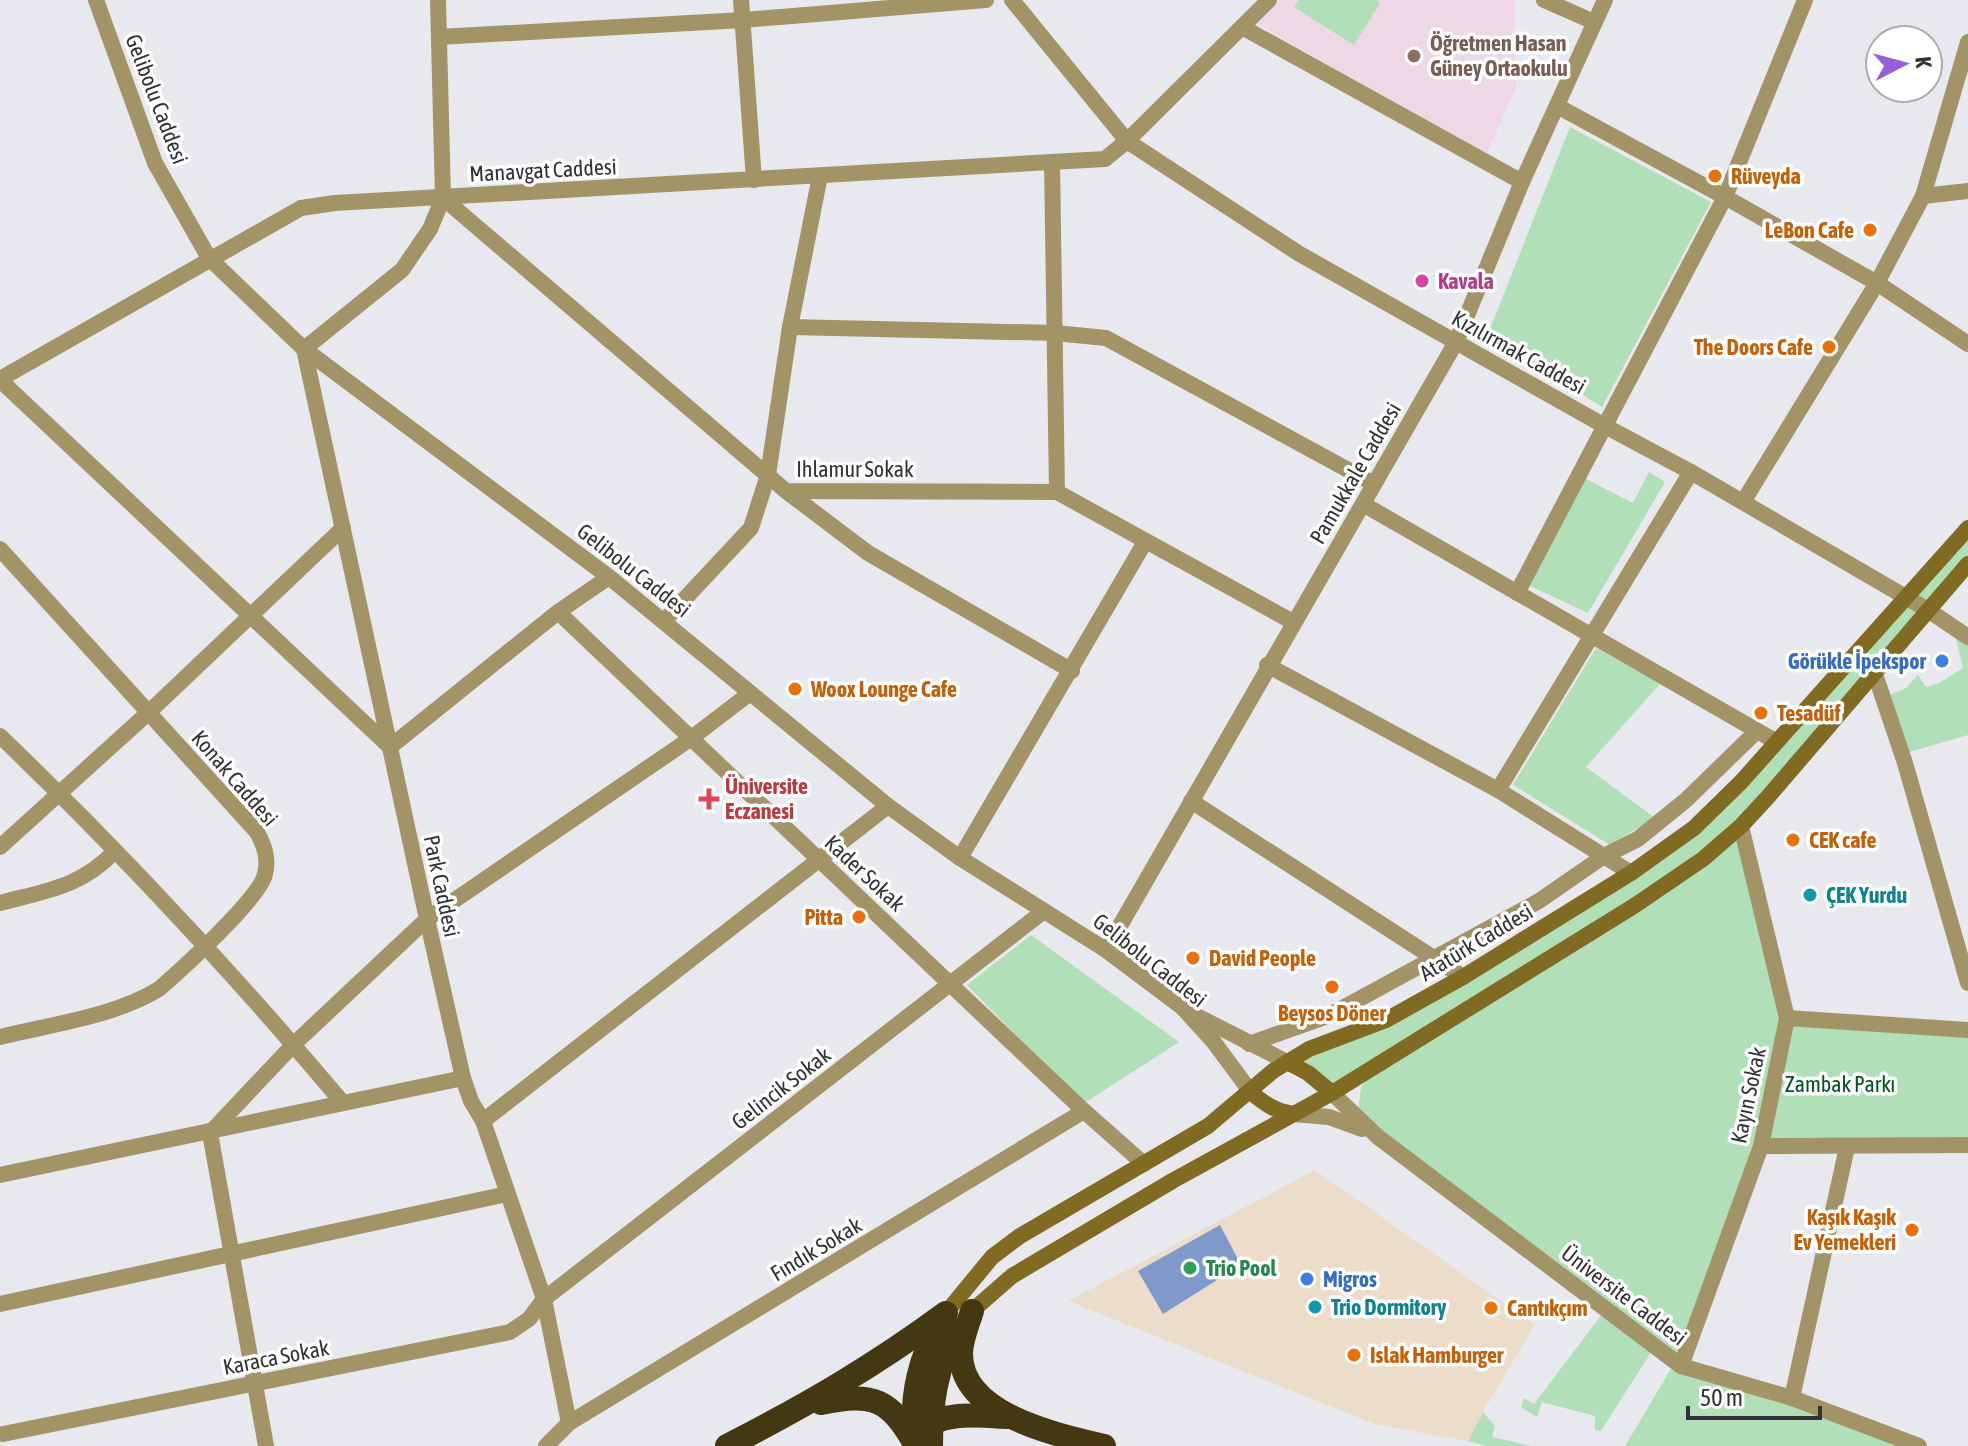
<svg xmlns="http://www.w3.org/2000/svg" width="1968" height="1446" viewBox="0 0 1968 1446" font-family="'Asap Condensed',sans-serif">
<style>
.commercial{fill:#ebddca}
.education{fill:#eed8e5}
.green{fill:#b1dfb8}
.water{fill:#7f99ca}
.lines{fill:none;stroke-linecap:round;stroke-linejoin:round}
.minor{stroke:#a39468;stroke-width:16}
.tertiary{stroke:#a39468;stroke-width:16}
.secondary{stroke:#816a21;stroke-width:16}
.motorway{stroke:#443813;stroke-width:24}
.education-dot{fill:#8d6e63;stroke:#fff;stroke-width:3}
.food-dot{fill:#e8710a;stroke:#fff;stroke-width:3}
.hotel-dot{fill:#d1479c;stroke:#fff;stroke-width:3}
.shop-dot{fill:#3f7fe0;stroke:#fff;stroke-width:3}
.health-dot{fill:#e0444e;stroke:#fff;stroke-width:3}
.culture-dot{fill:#0f9aa8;stroke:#fff;stroke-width:3}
.leisure-dot{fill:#2e9e5b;stroke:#fff;stroke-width:3}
.labels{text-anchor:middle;stroke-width:7;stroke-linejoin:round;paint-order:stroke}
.education-label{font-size:22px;font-weight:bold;fill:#785e54;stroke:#fff;text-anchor:start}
.street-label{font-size:22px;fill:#313134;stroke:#fff}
.food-label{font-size:22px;font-weight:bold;fill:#c56008;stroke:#fff;text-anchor:start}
.hotel-label{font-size:22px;font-weight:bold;fill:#b23c85;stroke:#fff;text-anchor:start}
.shop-label{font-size:22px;font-weight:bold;fill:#366cbe;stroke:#fff;text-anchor:end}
.health-label{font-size:22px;font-weight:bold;fill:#be3a42;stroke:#fff;text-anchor:start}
.culture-label{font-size:22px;font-weight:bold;fill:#0d838f;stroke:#fff;text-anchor:start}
.park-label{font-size:22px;fill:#00521f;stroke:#fff}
.leisure-label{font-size:22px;font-weight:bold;fill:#27864d;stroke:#fff;text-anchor:start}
</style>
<rect width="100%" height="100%" fill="#e8e9ef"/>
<path class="commercial" d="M 1315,1170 L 1535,1325 L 1483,1412 L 1468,1441 L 1377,1425 L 1068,1301 Z"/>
<path class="education" d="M 1281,0 L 1514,0 L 1516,88 L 1486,155 L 1257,24 Z"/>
<g class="green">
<path d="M 1299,0 L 1376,0 L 1380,3 L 1354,45 L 1294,7 Z"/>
<path d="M 1570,127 L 1711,202 L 1602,407 L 1488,334 Z"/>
<path d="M 1649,472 L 1665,482 L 1588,613 L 1528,585 L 1584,478 L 1633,503 Z"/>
<path d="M 1968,528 L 1968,564 L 1742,826 L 1787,1017 L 1968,1030 L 1968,1145 L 1761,1146 L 1676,1361 L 1919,1446 L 1625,1446 L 1675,1362 L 1655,1346 L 1601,1431 L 1595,1430 L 1595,1416 L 1542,1402 L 1537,1417 L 1521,1407 L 1524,1398 L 1534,1404 L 1606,1309 L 1378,1137 L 1358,1111 L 1361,1087 L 1377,1067 L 1338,1089 L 1300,1069 L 1309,1049 L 1386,1020 L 1694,828 Z"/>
<path d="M 1953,627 L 1968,637 L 1968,735 L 1902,754 L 1883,698 L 1906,688 L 1918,675 L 1926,687 L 1939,683 L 1963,668 Z"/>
<path d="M 1596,648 L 1660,684 L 1586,767 L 1655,818 L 1610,845 L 1513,785 Z"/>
<path d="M 1031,935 L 1179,1042 L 1083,1104 L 967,985 Z"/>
<path d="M 1483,1412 L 1495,1426 L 1492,1437 L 1532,1446 L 1486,1446 L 1468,1441 Z"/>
</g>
<path class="water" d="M 1220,1225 L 1241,1265 L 1163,1314 L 1138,1271 Z"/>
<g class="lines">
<g class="minor">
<path d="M 438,0 L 443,198 L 430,229 L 402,270 L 304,349 L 427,919 L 463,1078 L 471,1101 L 483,1121 L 544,1299 L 569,1423"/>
<path d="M 741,0 L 754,180"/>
<path d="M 1544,0 L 1594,22"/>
<path d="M 1242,27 L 1522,182"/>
<path d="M 439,37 L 743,20 L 986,0"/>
<path d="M 1557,106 L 1725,197 L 1877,283 L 1968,344"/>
<path d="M 1052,162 L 1057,492"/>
<path d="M 1923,196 L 1968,191"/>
<path d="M 443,198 L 786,491 L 1057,492 L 1293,622"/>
<path d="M 790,327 L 1055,333 L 1106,338 L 1374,484"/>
<path d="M 0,379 L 301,208 L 335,203 L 1105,159 L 1127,141 L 1269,0"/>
<path d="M 0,380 L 390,747 L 558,612 L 609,577"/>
<path d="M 786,491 L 868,553 L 1072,671"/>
<path d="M 1743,502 L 1877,283 L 1923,196 L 1968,42"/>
<path d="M 1363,504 L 1775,741"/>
<path d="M 0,549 L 257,832 C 264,845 269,858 265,874 C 260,898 181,970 159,989 C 113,1017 52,1024 0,1037"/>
<path d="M 1517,593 L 1725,197 L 1805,0"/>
<path d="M 1928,610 L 1968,637"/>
<path d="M 558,612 L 1084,1111 L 1144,1164"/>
<path d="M 664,621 L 751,528 L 768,475 L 790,327 L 820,176"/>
<path d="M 1267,665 L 1498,790 L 1631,873"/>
<path d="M 1875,674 L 1905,763 L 1968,983"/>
<path d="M 0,736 C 121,852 235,975 343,1103"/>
<path d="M 1498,790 L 1691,472"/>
<path d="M 1191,801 L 1463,977"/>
<path d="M 0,847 L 148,713 L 343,528"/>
<path d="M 960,858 L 1145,542"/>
<path d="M 0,903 C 45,891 81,887 114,852"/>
<path d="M 1787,1018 L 1968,1030"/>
<path d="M 1249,1044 L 1328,1016 L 1539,901 L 1604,856 L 1638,839 L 1686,800 L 1757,731"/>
<path d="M 483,1121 L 888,806"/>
<path d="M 1761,1146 L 1968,1145"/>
<path d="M 0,1175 L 463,1078"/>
<path d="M 0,1304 L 507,1194"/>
<path d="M 1681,1366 L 1761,1146 L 1787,1018 L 1741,826"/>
<path d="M 1792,1398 L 1847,1147"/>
<path d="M 3,1434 L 510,1332 L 529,1319 L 544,1299 L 1044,911"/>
<path d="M 266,1446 L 210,1133 L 294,1044 L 427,919 L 690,739 L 749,694"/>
<path d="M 546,1446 L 569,1423 L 1084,1111"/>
</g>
<g class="tertiary">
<path d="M 96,0 L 155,163 L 209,258 L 304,349 L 609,577 L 888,806 L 960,858 L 1106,950 L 1182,1007 L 1213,1041 L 1250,1091"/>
<path d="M 1012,0 L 1127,141 L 1298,253 L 1603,425 L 1691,472 L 1928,610"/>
<path d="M 1106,950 L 1456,342 L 1522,182 L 1605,0"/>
<path d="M 1193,1014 L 1287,1062"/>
<path d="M 1332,1093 L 1378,1137 L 1681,1366 L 1792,1398 L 1919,1446"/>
<path d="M 1294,1114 L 1329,1117 L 1362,1129"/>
</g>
<g class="secondary">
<path d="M 1287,1062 L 1308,1073 L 1332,1093"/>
<path d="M 1250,1091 C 1264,1104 1275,1111 1294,1114"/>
<path d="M 972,1311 L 1012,1276 L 1174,1180 L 1332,1093 L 1634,906 L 1703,859 L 1741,826 L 1767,798 L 1968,564"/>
<path d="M 946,1313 L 992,1257 L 1020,1236 L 1208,1126 L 1273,1071 L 1309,1049 L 1386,1020 L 1463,977 L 1631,873 L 1694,828 L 1741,782 L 1968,528"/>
</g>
<g class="motorway">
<path d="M 972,1311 C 968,1324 961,1340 961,1354 C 961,1415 1058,1435 1104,1446"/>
<path d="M 821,1403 C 873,1392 891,1399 916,1446"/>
<path d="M 921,1432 C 939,1410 982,1416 1008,1417"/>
<path d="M 915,1440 C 910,1395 920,1357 942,1318"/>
<path d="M 727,1446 C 807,1405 874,1366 946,1313"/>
<path d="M 931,1446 C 931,1407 935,1363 959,1330"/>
</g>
</g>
<circle class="education-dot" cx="1414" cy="56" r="8"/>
<g class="food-dot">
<circle cx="1715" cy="176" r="8"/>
<circle cx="1870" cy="230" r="8"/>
<circle cx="1829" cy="347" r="8"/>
<circle cx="795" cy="689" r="8"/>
<circle cx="1761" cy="713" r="8"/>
<circle cx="1793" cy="840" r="8"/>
<circle cx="859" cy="917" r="8"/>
<circle cx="1193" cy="958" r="8"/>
<circle cx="1332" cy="987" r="8"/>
<circle cx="1912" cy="1230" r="8"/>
<circle cx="1491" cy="1308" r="8"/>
<circle cx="1354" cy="1355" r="8"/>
</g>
<circle class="hotel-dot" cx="1422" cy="281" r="8"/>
<g class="shop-dot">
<circle cx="1942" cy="661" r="8"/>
<circle cx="1307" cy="1279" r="8"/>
</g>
<path class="health-dot" d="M705 787h8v8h8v8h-8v8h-8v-8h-8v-8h8z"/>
<g class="culture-dot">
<circle cx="1810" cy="895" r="8"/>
<circle cx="1315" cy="1307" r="8"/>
</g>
<circle class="leisure-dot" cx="1190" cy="1268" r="8"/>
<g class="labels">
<g class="education-label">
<text x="1430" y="51">Öğretmen Hasan<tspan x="1430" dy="25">Güney Ortaokulu</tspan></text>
</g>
<g class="street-label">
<text transform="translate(157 99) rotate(69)" y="8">Gelibolu Caddesi</text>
<text transform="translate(543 170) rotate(-3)" y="8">Manavgat Caddesi</text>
<text transform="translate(1519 352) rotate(29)" y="8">Kızılırmak Caddesi</text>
<text x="855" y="477">Ihlamur Sokak</text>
<text transform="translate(1355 473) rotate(-60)" y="8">Pamukkale Caddesi</text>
<text transform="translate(634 570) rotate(38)" y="8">Gelibolu Caddesi</text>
<text transform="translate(235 778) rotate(49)" y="8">Konak Caddesi</text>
<text transform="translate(865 873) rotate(43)" y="8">Kader Sokak</text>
<text transform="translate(442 886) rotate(78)" y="8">Park Caddesi</text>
<text transform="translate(1476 942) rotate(-31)" y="8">Atatürk Caddesi</text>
<text transform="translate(1150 960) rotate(38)" y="8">Gelibolu Caddesi</text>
<text transform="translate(781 1088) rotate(-38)" y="8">Gelincik Sokak</text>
<text transform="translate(1748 1095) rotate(-78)" y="8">Kayın Sokak</text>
<text transform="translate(816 1249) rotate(-31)" y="8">Fındık Sokak</text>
<text transform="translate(1624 1295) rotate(37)" y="8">Üniversite Caddesi</text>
<text transform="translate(276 1357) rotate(-11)" y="8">Karaca Sokak</text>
</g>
<g class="food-label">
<text x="1731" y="184">Rüveyda</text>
<text x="1854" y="238" text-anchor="end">LeBon Cafe</text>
<text x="1813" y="355" text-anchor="end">The Doors Cafe</text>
<text x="811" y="697">Woox Lounge Cafe</text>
<text x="1777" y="721">Tesadüf</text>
<text x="1809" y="848">CEK cafe</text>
<text x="843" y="925" text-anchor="end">Pitta</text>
<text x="1209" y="966">David People</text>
<text x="1332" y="1021" text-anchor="middle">Beysos Döner</text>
<text x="1896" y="1225" text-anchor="end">Kaşık Kaşık<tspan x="1896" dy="25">Ev Yemekleri</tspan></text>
<text x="1507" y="1316">Cantıkçım</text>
<text x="1370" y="1363">Islak Hamburger</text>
</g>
<g class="hotel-label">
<text x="1438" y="289">Kavala</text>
</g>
<g class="shop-label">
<text x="1926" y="669">Görükle İpekspor</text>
<text x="1323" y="1287" text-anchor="start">Migros</text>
</g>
<g class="health-label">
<text x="725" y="794">Üniversite<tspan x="725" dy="25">Eczanesi</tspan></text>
</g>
<g class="culture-label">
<text x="1826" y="903">ÇEK Yurdu</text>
<text x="1331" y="1315">Trio Dormitory</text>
</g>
<g class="park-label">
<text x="1840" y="1092">Zambak Parkı</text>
</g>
<g class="leisure-label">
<text x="1206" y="1276">Trio Pool</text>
</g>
</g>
<g transform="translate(1904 64) rotate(84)"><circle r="38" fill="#ffffff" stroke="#adadae" stroke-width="2"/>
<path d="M0-6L14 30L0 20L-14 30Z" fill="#945fd8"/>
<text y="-12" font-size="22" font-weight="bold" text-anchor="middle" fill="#313134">K</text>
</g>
<path d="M1688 1406v12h132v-12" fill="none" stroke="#313134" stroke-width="4"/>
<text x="1700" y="1406" font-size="24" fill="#313134" stroke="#ffffff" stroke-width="6" paint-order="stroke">50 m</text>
</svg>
